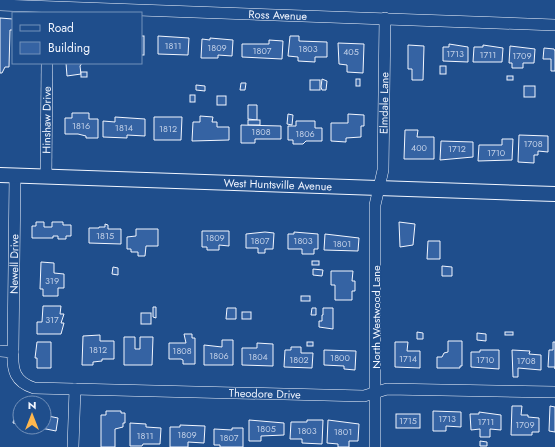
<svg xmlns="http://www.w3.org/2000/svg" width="555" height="447" viewBox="0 0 555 447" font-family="Jost,sans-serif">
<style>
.building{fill:#3563a3;stroke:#f2f6ff}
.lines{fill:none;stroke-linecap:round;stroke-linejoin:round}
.minor-casing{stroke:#f2f6ff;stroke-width:12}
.major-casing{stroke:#f2f6ff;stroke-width:16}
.minor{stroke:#1f4e8c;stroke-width:11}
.major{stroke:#1f4e8c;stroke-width:14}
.labels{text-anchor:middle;stroke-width:3;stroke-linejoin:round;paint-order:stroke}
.number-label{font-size:9px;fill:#c3d1e8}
.street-label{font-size:11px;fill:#f2f6ff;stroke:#1f4e8c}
</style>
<rect width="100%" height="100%" fill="#1f4e8c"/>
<g class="building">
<path d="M 0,18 L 13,19 L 13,30 L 10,30 L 9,67 L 5,67 L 2,73 L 0,73 Z"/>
<rect x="141" y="36" width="3" height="19"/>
<path d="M 158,36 L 189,38 L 188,55 L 158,54 Z"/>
<path d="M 290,36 L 299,36 L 299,41 L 327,42 L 327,57 L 315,57 L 315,62 L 298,61 L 298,57 L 288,56 Z"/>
<path d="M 210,38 L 233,40 L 232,56 L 218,55 L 218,58 L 201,58 L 202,39 L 210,40 Z"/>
<path d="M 269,40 L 283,41 L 282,59 L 242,57 L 242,44 L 269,44 Z"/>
<path d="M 338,43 L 364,44 L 363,73 L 347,72 L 347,65 L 339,64 Z"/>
<path d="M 449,44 L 468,47 L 468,62 L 443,61 L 443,47 L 449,47 Z"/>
<path d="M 408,45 L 424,46 L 423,80 L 412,80 L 412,69 L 408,69 Z"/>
<path d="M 483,45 L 503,48 L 502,62 L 473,62 L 474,47 L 483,47 Z"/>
<path d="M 510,46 L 535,49 L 534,63 L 523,63 L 523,68 L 512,68 L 512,63 L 509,63 Z"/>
<path d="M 544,48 L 554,49 L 555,51 L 555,71 L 551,71 L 551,59 L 543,59 Z"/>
<path d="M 66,63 L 82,63 L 80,66 L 81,74 L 67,76 Z"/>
<rect x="440" y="66" width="6" height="8"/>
<rect x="81" y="72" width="6" height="5"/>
<rect x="507" y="76" width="6" height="4"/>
<path d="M 322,79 L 327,81 L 326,90 L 322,90 L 321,87 Z"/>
<rect x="356" y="79" width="4" height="7"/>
<rect x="310" y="80" width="10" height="10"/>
<path d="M 241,83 L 246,83 L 245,90 L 240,90 Z"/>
<path d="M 196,85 L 205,86 L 205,91 L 196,90 Z"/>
<rect x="524" y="86" width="11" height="11"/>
<rect x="190" y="95" width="5" height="7"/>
<rect x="217" y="96" width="9" height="9"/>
<path d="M 248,105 L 257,105 L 257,120 L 248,119 Z"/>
<path d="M 72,113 L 89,113 L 89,119 L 98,119 L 98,138 L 86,138 L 86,136 L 78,134 L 65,134 L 65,118 L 72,118 Z"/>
<path d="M 288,114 L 293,115 L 292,125 L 287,124 Z"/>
<path d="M 348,114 L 364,115 L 364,126 L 361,126 L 361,137 L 346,138 L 346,142 L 331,141 L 331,123 L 348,123 Z"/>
<path d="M 200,116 L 213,117 L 212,122 L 217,122 L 217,127 L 229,127 L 229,140 L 192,141 L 193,122 L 200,122 Z"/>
<path d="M 115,117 L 145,119 L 145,136 L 127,135 L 127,138 L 103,137 L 103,121 L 115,122 Z"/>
<path d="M 154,117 L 182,117 L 181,140 L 154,140 Z"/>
<rect x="248" y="120" width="12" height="5"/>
<path d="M 296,121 L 315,121 L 315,128 L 322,128 L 322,141 L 306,141 L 303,144 L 293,144 L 293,140 L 288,140 L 288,126 L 296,126 Z"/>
<path d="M 241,125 L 281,126 L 281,139 L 255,139 L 255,143 L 241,143 Z"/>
<path d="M 405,130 L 418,130 L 417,137 L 434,137 L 434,159 L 404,159 Z"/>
<path d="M 519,135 L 548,136 L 548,152 L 538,151 L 538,155 L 534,155 L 534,163 L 518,162 Z"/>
<path d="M 502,139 L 513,139 L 512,160 L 478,161 L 479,145 L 502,145 Z"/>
<path d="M 441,141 L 473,142 L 473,157 L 440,160 Z"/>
<path d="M 36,222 L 44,222 L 44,227 L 52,227 L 52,222 L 63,222 L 63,225 L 71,225 L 71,236 L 66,236 L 66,239 L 58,239 L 58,236 L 53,236 L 53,238 L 32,238 L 32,226 L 36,226 Z"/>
<path d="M 399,222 L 415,224 L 413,245 L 400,247 Z"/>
<path d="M 105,224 L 108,225 L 108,229 L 121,229 L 121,244 L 89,243 L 89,228 L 99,228 L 99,227 L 105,227 Z"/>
<path d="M 136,229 L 158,229 L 158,246 L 146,246 L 145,256 L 138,256 L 138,252 L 131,252 L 131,249 L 127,249 L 127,237 L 136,236 Z"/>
<path d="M 202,231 L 229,231 L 229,246 L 219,245 L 219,250 L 207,250 L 207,247 L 202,247 Z"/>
<path d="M 265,232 L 274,233 L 273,249 L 265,249 L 265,253 L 258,253 L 258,248 L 246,248 L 246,234 Z"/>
<path d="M 294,232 L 318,234 L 318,249 L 314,249 L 314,254 L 302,254 L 302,249 L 288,249 L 288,234 L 294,234 Z"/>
<path d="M 325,234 L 359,238 L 358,251 L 324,250 Z"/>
<path d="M 428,241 L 440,241 L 440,259 L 427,259 Z"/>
<rect x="312" y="261" width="7" height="4"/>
<path d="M 41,262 L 54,263 L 54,273 L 64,274 L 64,288 L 58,288 L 58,296 L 43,296 L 43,289 L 40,289 Z"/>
<path d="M 442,266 L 452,267 L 452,276 L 442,276 Z"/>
<path d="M 113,267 L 118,268 L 118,275 L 112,274 Z"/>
<path d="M 313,269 L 323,270 L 322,276 L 313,275 Z"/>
<path d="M 331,271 L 353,271 L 352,281 L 355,281 L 355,291 L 352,291 L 352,300 L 335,300 L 335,285 L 331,285 Z"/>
<rect x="301" y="296" width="9" height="5"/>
<path d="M 43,306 L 61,306 L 60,314 L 64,314 L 61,323 L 64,323 L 61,334 L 37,334 L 37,322 L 42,322 Z"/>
<path d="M 153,307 L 156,307 L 156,318 L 153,317 Z"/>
<path d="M 227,308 L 236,308 L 236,319 L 226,319 Z"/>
<path d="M 312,308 L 316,308 L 316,315 L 311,315 Z"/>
<path d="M 323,308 L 333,308 L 333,329 L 319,327 L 319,321 L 322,321 L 322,315 L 323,315 Z"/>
<rect x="242" y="312" width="9" height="7"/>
<rect x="141" y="313" width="10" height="11"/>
<path d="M 417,332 L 423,333 L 423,339 L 417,339 Z"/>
<rect x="505" y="332" width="8" height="3"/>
<path d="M 477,333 L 486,334 L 486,341 L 477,340 Z"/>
<path d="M 184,334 L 192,334 L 192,338 L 195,338 L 195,364 L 183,364 L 183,360 L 181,359 L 169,359 L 169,343 L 186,343 Z"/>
<path d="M 100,335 L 100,341 L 114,341 L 114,359 L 102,359 L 102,361 L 93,362 L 93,365 L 82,365 L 83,336 Z"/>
<path d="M 124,337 L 135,337 L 135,349 L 140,349 L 140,337 L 153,337 L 152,365 L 124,365 Z"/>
<path d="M 222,340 L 233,340 L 233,365 L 204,365 L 204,345 L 222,347 Z"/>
<path d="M 448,341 L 462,341 L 462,366 L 460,366 L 460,368 L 437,368 L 437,357 L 442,357 L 444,353 L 448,352 Z"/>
<path d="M 37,342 L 51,342 L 51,368 L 37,368 L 37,358 L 35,358 Z"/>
<rect x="307" y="342" width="6" height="4"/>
<path d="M 395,342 L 408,342 L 407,351 L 420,351 L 420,368 L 395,367 Z"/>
<path d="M 553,342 L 555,342 L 555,369 L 555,367 L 548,367 L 549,350 L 553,350 Z"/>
<path d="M 257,343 L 273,344 L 273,366 L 242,365 L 242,348 L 257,348 Z"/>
<path d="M 291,347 L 301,347 L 301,353 L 313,353 L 312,368 L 284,367 L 285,350 L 291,350 Z"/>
<path d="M 324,350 L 356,351 L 355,370 L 344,369 L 344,366 L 324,365 Z"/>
<path d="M 480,350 L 499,350 L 499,369 L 471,367 L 471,352 L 480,352 Z"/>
<path d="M 512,350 L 530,351 L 529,354 L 541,355 L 541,370 L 518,368 L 518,377 L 513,377 Z"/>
<path d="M 512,406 L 522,406 L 521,415 L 528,415 L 528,417 L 539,418 L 539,432 L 532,432 L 532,435 L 511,435 Z"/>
<path d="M 550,406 L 555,407 L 555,432 L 549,431 Z"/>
<path d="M 16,408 L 20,408 L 20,424 L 13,423 Z"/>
<path d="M 106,411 L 121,411 L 121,413 L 125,413 L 125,423 L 123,423 L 123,427 L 115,429 L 115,447 L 101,447 L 101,415 L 106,415 Z"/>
<path d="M 433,411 L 461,412 L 461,427 L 446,426 L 446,431 L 433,431 Z"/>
<path d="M 479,412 L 501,415 L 501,430 L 490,429 L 490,437 L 480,437 L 480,429 L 471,430 L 470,414 L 479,414 Z"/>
<path d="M 44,413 L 48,414 L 48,416 L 58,418 L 56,431 L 36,427 L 44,427 Z"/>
<rect x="396" y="414" width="24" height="14"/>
<path d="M 249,420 L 284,423 L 284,435 L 261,436 L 261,441 L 249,441 Z"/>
<path d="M 307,420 L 323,420 L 322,444 L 302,443 L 302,439 L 290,439 L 291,422 L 307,422 Z"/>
<path d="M 328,420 L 359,424 L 358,441 L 349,441 L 349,447 L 338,447 L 338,444 L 327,443 Z"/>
<path d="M 130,423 L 146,424 L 146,427 L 161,428 L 160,444 L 143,444 L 142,446 L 130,446 Z"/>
<path d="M 180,425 L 205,426 L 204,443 L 188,442 L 188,447 L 170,447 L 170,427 L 180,427 Z"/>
<path d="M 232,428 L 243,428 L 243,447 L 220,447 L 220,445 L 214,445 L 214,429 L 232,430 Z"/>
<path d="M 480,441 L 487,442 L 487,446 L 480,446 Z"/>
</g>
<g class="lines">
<g class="minor-casing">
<g id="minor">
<path id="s1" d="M 0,5 L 555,25"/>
<path id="s2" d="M 46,177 L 47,63"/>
<path id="s3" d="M 0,351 L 13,352 C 12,370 15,382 34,388 L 364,396 L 387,389 L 555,392"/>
<path id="s4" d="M 13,352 L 15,176"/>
<path d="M 73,447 L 75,389"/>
<path id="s5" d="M 375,447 L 375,205 L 383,170 L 385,18"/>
</g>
</g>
<g class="major-casing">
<g id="major">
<path id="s6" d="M 0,175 L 555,194"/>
</g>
</g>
<use href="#minor" class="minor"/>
<use href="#major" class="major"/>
</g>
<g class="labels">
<g class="number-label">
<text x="173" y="49">1811</text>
<text x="217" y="51">1809</text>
<text x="308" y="52">1803</text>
<text x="262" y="54">1807</text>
<text x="351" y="55">405</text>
<text x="455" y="57">1713</text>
<text x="488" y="58">1711</text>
<text x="522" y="59">1709</text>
<text x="81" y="129">1816</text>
<text x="124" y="131">1814</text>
<text x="168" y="132">1812</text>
<text x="261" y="135">1808</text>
<text x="305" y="137">1806</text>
<text x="533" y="147">1708</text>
<text x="419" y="151">400</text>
<text x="457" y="152">1712</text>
<text x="496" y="156">1710</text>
<text x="105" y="239">1815</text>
<text x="215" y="241">1809</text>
<text x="260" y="244">1807</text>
<text x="303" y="244">1803</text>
<text x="342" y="247">1801</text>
<text x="52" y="284">319</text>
<text x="52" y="323">317</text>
<text x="98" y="353">1812</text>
<text x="182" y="354">1808</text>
<text x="219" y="359">1806</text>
<text x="258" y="360">1804</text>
<text x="340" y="361">1800</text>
<text x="408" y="362">1714</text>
<text x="299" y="363">1802</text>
<text x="485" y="363">1710</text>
<text x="526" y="364">1708</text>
<text x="447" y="422">1713</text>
<text x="408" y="424">1715</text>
<text x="486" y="425">1711</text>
<text x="525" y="428">1709</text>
<text x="266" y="432">1805</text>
<text x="307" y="434">1803</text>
<text x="343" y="435">1801</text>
<text x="187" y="438">1809</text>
<text x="145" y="439">1811</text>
<text x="229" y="441">1807</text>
</g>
<g class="street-label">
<text dy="4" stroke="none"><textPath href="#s1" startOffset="278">Ross Avenue</textPath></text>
<text dy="4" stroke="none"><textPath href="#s5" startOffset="345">Elmdale Lane</textPath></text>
<text dy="4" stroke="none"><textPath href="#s2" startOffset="57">Hinshaw Drive</textPath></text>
<text dy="4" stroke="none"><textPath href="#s6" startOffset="278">West Huntsville Avenue</textPath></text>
<text dy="4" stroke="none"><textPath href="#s4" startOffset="88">Newell Drive</textPath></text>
<text transform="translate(376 317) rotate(-90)" y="4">North Westwood Lane</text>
<text dy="4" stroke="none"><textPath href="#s3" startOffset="290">Theodore Drive</textPath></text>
</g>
</g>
<rect x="12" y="12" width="130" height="52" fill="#1f4e8c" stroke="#7391ba"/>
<rect x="20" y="25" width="20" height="6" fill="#1f4e8c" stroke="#7391ba"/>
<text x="48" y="32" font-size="12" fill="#f2f6ff">Road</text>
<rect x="20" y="42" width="20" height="12" fill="#3563a3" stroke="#7391ba"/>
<text x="48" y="52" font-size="12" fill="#f2f6ff">Building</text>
<g transform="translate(32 415)"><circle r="19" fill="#1f4e8c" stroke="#7391ba"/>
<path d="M0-3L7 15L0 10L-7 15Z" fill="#ffb74d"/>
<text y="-6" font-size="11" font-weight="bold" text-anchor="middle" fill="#f2f6ff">N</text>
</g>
</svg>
